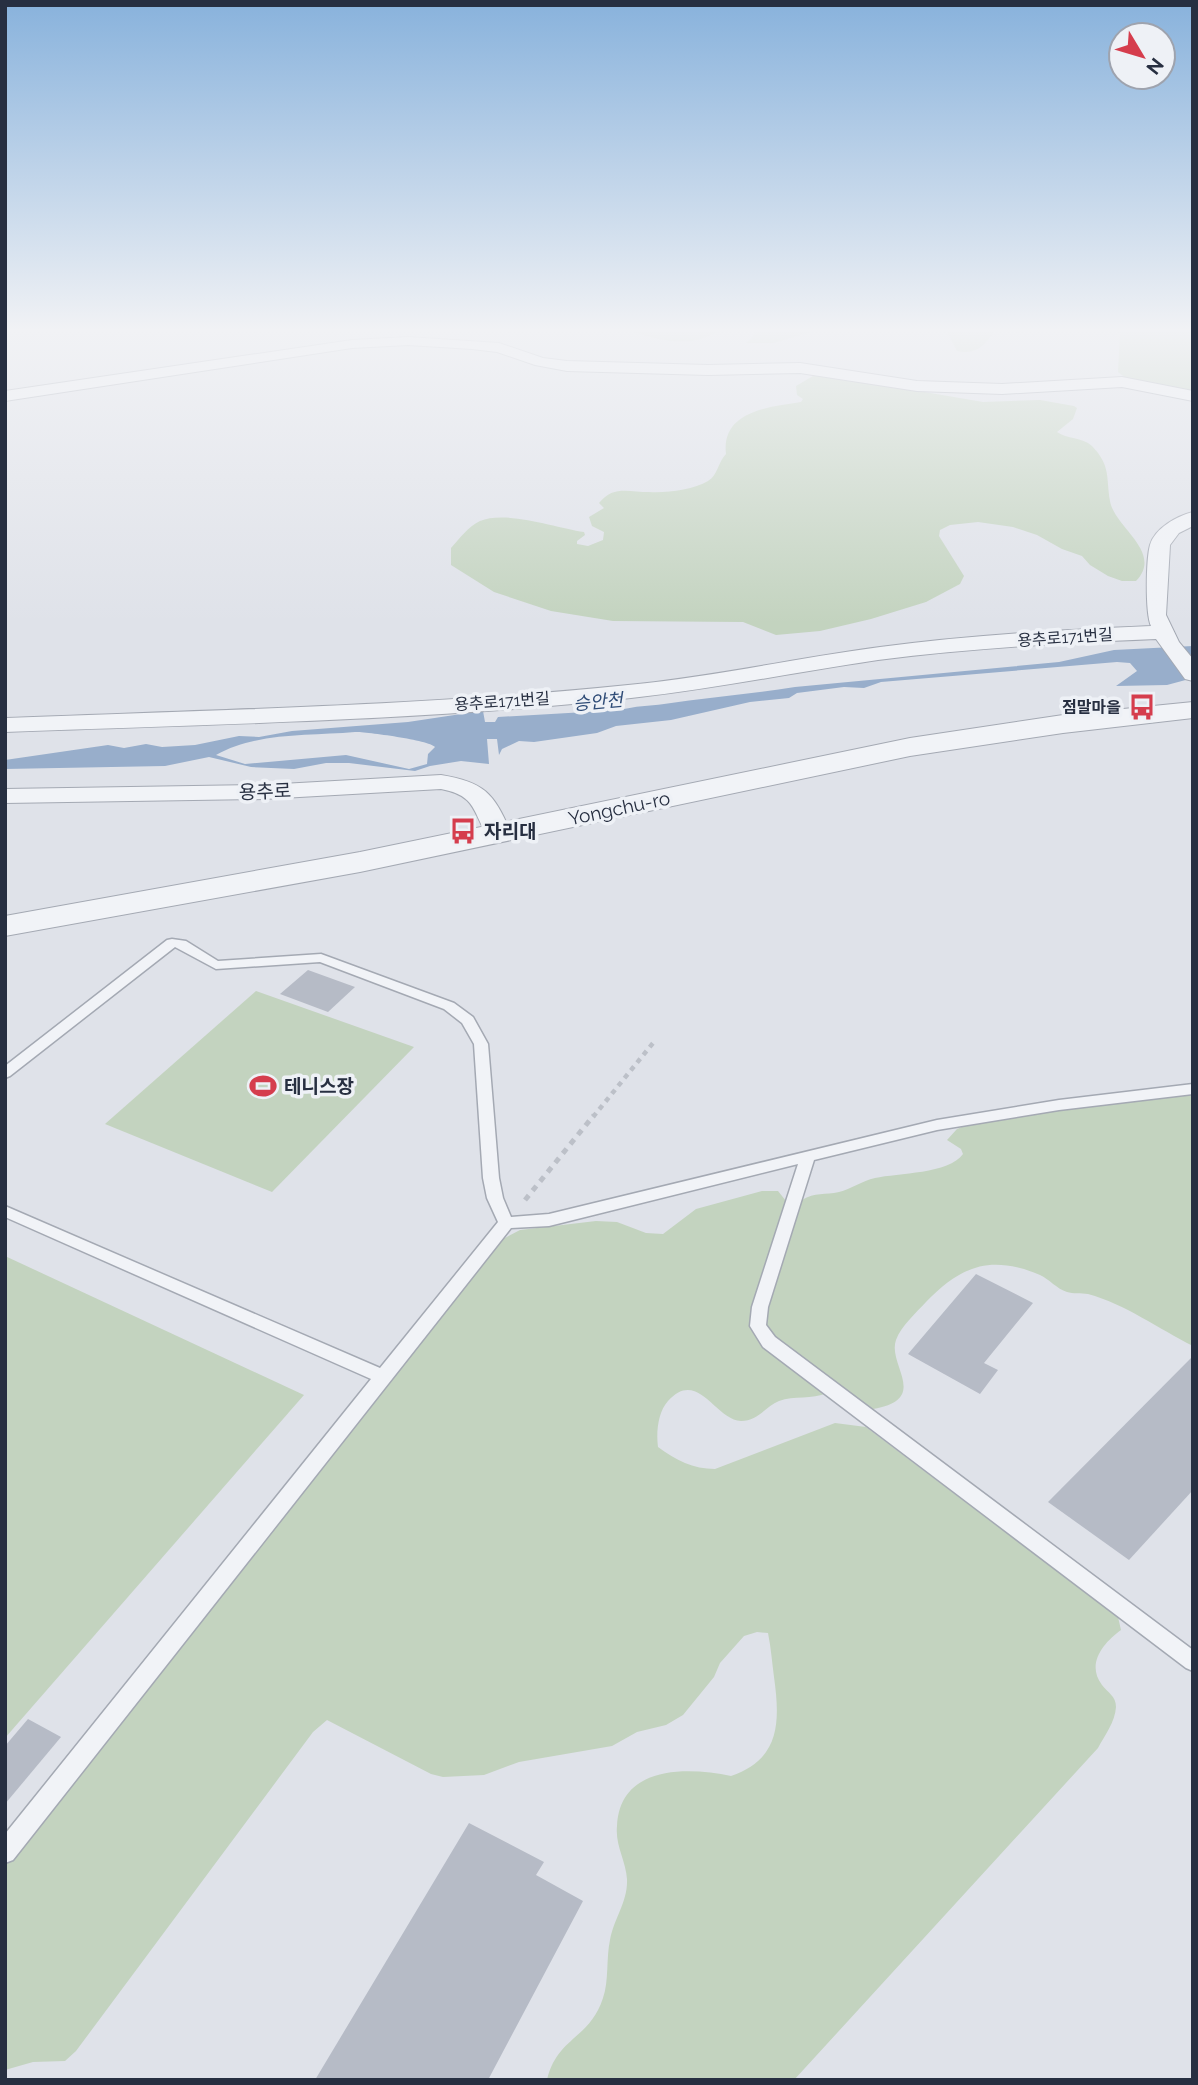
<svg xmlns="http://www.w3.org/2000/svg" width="1198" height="2085" viewBox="0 0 1198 2085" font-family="Raleway,'Noto Sans KR',sans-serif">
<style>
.green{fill:#c3d3bf}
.water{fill:#98aecb;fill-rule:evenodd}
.building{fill:#b6bbc6}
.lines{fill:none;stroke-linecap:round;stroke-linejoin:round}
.service-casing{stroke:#a4a9b3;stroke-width:3}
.minor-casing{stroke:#a4a9b3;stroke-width:2}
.tertiary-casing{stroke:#a4a9b3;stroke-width:2}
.path-far1{stroke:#bcc0c8;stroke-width:4.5;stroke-dasharray:5 5;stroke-linecap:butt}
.path{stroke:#bcc0c8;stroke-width:5;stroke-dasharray:6 6;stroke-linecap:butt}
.service{fill:#f1f3f7;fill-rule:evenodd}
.minor{fill:#f1f3f7;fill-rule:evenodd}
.tertiary{fill:#f1f3f7;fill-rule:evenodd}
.labels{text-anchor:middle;stroke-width:7;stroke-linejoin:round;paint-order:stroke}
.far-street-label{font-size:16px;fill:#272f41;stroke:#eef1f6}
.far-poi-label{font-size:16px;font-weight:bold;fill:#272f41;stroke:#eef1f6;text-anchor:end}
.far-water-label{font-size:18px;font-style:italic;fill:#2f4c77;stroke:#eef1f6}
.street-label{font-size:19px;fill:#272f41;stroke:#eef1f6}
.poi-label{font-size:19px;font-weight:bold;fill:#272f41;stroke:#eef1f6;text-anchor:start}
</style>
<rect width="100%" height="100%" fill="#dfe2e9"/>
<g class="green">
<path d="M 633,332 L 717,332 C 689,348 662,341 633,332 Z"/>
<path d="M 757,332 L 811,332 L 774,343 L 746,343 Z"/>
<path d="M 947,332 L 994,332 C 984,346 976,355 957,351 Z"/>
<path d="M 1120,332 L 1193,332 L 1193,393 L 1127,379 L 1118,372 Z"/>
<path d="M 825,375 L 983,402 L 1040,400 L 1074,406 L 1077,408 L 1073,419 L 1057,432 C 1067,439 1082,437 1092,446 C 1111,466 1106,477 1110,501 C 1114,527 1164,552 1136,581 L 1122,581 L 1108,576 L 1090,565 L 1082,556 L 1062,549 L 1037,535 L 1013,527 L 978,522 L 950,525 L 940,530 L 939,536 L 964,576 L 960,584 L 926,602 L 871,619 L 820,631 L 776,635 L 743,622 L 613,621 L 551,611 L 494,592 L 451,565 L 451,548 C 459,539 469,526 480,521 C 506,510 556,528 584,532 L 585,535 L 577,541 L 577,544 L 588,546 L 603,540 L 604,532 L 592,526 L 589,517 L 604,508 L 599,503 C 613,485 629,492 649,492 C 667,493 693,490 708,481 C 718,475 718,462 726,454 C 721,411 769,407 801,402 L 803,399 L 797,395 L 796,386 L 813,376 Z"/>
<path d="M 256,991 L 414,1047 L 272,1192 L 105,1124 Z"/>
<path d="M 1193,1095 L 1193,1346 C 1159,1329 1125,1304 1088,1294 C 1081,1293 1073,1294 1067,1292 C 1057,1289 1049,1279 1040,1275 C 990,1254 961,1266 926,1302 C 916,1313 901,1326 896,1340 C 887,1365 931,1399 873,1409 L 777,1340 L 765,1326 L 766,1309 L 802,1200 C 815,1192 825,1195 839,1192 C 851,1189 862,1181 875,1178 C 898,1173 949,1174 963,1154 L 961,1149 L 947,1140 L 957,1129 L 969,1124 L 1060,1110 Z"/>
<path d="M 762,1191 L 778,1191 L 786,1201 L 751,1326 L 827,1393 C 812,1400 794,1395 779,1401 C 766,1406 758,1421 741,1421 C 715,1420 698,1368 668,1401 C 658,1412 656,1432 658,1447 C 676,1460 693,1469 715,1469 L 835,1423 L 866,1427 L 1118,1617 L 1121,1630 C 1103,1643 1086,1664 1102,1685 C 1108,1693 1116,1696 1116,1707 C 1115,1722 1105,1735 1098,1748 L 794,2080 L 547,2080 C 557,2037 590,2039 603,1998 C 609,1981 606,1958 610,1940 C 614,1918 628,1902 627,1879 C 626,1861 615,1845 617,1826 C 620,1765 687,1767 731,1776 C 781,1759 780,1721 774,1677 C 772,1662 771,1648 768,1633 L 757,1632 L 744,1636 L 720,1663 L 714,1677 L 683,1715 L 666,1725 L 637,1732 L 612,1746 L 519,1762 L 484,1775 L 443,1777 L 431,1774 L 327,1720 L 313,1732 L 76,2051 L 65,2061 L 33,2062 L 5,2070 L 5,1866 L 503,1239 L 520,1230 L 596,1221 L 617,1222 L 646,1233 L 663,1234 L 696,1209 Z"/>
<path d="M 5,1256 L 304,1395 L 5,1738 Z"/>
</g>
<path class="water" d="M 1193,646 L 1193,678 L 1167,685 L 1116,686 L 1137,671 L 1130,663 L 1117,662 L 881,682 L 864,688 L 844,687 L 797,693 L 789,698 L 750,702 L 671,720 L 616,726 L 597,733 L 534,742 L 519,741 L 502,749 L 499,755 L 497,739 L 487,739 L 489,764 L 461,761 L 430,766 L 415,771 L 349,763 L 326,763 L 294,769 L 251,767 L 209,757 L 165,766 L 5,769 L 5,760 L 108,745 L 124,748 L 146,744 L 162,747 L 195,745 L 239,736 L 259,737 L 292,731 L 408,722 L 481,711 L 483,711 L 485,722 L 495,722 L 498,717 L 620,710 C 635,706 649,706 664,704 C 708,697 751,694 795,687 L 1059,662 L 1114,650 ZM 355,732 C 367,732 429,740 435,747 L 428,754 L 427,764 L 409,769 L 346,755 L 245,764 L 216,755 C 257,732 309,736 355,732 Z"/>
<g class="building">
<path d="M 308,970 L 355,987 L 328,1012 L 280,994 Z"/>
<path d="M 976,1274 L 1033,1303 L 984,1363 L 998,1370 L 980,1394 L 908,1354 Z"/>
<path d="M 1193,1356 L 1193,1490 L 1129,1560 L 1048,1502 Z"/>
<path d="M 28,1719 L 61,1737 L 5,1804 L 5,1746 Z"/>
<path d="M 469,1823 L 544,1862 L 536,1875 L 583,1901 L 488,2080 L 315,2080 Z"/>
</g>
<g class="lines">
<g class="service-casing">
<path id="service" d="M 172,939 L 186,941 L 218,961 L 321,954 L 454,1003 L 473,1017 L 488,1044 L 499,1178 L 503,1198 L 511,1217 L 549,1214 L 937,1120 L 1059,1100 L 1193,1084 L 1193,1094 L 1059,1110 L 937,1130 L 814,1160 L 768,1307 L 766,1325 L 775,1337 L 1193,1650 L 1193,1671 L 1186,1668 L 763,1347 L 750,1326 L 752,1307 L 798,1164 L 549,1226 L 511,1228 L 13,1860 L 5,1863 L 5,1834 L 371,1379 L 5,1217 L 5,1206 L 380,1368 L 498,1222 L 487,1198 L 483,1178 L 474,1044 L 462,1023 L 444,1009 L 320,962 L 216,969 L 175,947 L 10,1076 L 5,1078 L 5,1066 L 167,940 Z"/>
</g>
<g class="minor-casing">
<g id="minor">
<path d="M 408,337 L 499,343 L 543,358 L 567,361 L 708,365 L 800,363 L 917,381 L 1002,384 L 1122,377 L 1193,391 L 1193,401 L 1122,387 L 1002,394 L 917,391 L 800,373 L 708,375 L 567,371 L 535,365 L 497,352 L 472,349 L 408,345 L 352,348 L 5,401 L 5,391 L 352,340 Z"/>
<path d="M 1193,512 L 1193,526 L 1179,533 L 1170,545 L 1166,615 L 1179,642 L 1193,659 L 1193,681 L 1185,679 L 1156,639 C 1063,643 970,648 878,660 C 796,672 714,689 631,698 C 424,721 214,724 5,732 L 5,718 C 213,710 422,706 628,685 C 713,677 796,658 880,647 C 970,635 1060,630 1151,626 C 1145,613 1146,559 1150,545 C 1155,528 1177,516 1193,512 Z"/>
<path d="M 441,775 C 484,782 494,793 511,833 L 507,838 L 498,841 L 489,838 C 472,813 478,796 441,789 L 264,799 L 5,803 L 5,789 L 264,785 Z"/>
</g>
</g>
<g class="tertiary-casing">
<path id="tertiary" d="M 1193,702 L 1193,718 L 1063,733 L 910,756 L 360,872 L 5,936 L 5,916 L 360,852 L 910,738 L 1063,715 Z"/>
</g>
<path class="path-far1" d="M 593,1117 L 653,1043"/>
<path class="path" d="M 525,1200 L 594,1115"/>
<use href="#service" class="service"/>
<use href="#minor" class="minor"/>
<use href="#tertiary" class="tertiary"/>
</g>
<linearGradient id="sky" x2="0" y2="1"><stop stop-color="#88b2dc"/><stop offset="0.53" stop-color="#f1f2f5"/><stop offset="1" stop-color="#f1f2f5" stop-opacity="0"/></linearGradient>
<rect width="1198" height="623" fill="url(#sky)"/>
<defs>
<g id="bus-bare" transform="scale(2.1)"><path d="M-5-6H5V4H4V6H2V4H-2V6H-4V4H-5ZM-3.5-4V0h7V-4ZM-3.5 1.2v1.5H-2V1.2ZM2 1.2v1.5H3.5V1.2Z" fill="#d53d4d" stroke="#eef1f6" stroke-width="2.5" paint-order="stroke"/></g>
<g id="stadium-bare" transform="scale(2.1)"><path d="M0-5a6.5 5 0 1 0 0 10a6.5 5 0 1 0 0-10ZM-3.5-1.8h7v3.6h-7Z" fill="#d53d4d" stroke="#eef1f6" stroke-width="2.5" paint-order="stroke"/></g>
</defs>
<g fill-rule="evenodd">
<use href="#bus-bare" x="1142" y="707"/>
<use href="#bus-bare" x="463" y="831"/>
<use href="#stadium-bare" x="263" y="1086"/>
</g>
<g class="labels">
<g class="far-street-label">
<text transform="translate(1065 637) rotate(-4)" y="6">용추로171번길</text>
<text transform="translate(502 701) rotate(-4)" y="6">용추로171번길</text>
</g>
<g class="far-poi-label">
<text x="1121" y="713">점말마을</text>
</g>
<g class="far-water-label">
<text transform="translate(598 702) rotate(-5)" y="6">승안천</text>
</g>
<g class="street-label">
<text transform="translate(265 791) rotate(-2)" y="7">용추로</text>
<text transform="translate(619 808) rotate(-12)" y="7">Yongchu-ro</text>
</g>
<g class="poi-label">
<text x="484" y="838">자리대</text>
<text x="284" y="1093">테니스장</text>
</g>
</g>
<rect width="1198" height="2085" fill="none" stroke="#272f41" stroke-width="14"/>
<g transform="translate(1142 56) rotate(128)"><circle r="33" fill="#eef1f6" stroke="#9ea3ae" stroke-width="2"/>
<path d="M0-5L12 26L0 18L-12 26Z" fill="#d53d4d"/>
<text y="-10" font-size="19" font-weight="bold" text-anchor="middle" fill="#272f41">N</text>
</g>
</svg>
